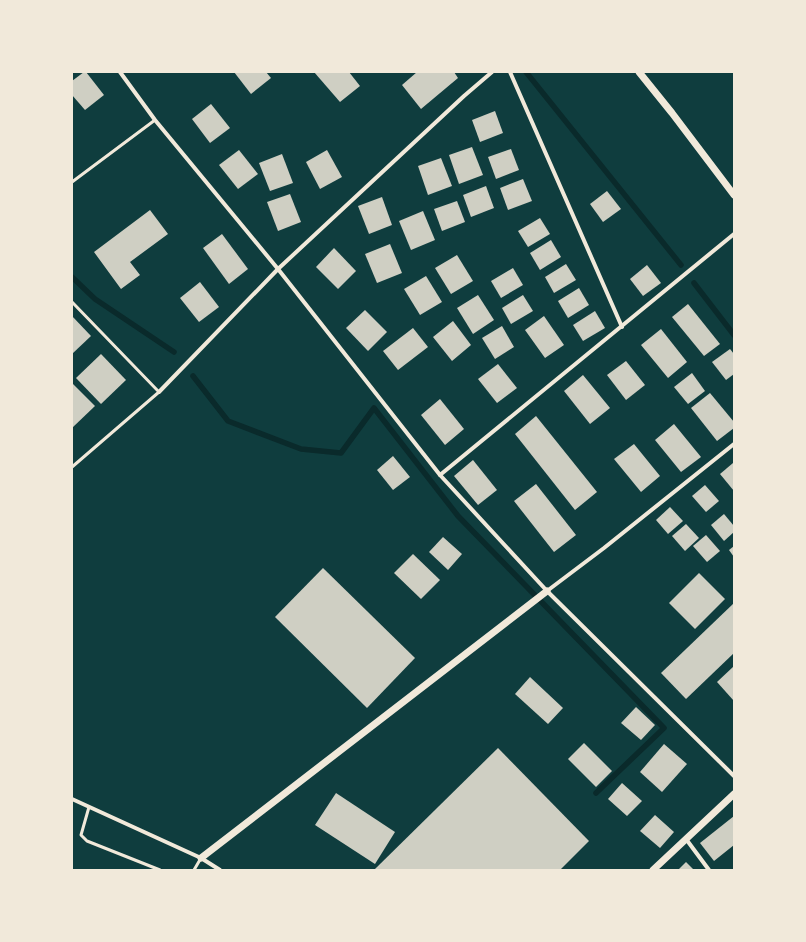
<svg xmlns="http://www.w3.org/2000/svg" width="806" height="942" viewBox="0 0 806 942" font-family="Arial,sans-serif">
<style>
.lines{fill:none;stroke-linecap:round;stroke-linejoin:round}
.stream{stroke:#0a2a2b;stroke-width:5.5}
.building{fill:#cfcfc3}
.service{stroke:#f1e9da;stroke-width:3}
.minor{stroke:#f1e9da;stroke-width:4}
.tertiary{stroke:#f1e9da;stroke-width:7}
</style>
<rect width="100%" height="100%" fill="#0f3d3e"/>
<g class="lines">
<g class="stream">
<path d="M 526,72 L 681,265"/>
<path d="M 72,277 L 95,299 L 174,352"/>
<path d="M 694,283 L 734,335"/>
<path d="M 193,376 L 228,421 L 301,449 L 341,453 L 374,408 L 458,516 L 664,728 L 596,793"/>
</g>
</g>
<g class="building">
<path d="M 84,72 L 86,72 L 104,95 L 85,110 L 72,95 L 72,81 Z"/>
<path d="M 234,72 L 266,72 L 271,78 L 251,94 Z"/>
<path d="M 314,72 L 349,72 L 360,86 L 340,102 Z"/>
<path d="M 417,72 L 454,72 L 458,78 L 421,109 L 402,85 Z"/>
<path d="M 211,104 L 230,128 L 210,143 L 192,119 Z"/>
<path d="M 495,111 L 503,133 L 480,142 L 472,120 Z"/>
<path d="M 472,147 L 483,175 L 459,184 L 449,155 Z"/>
<path d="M 511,149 L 519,170 L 496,179 L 488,157 Z"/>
<path d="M 239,150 L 258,174 L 238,189 L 219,165 Z"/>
<path d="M 327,150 L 342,177 L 320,189 L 306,162 Z"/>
<path d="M 282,154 L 293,183 L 270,191 L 259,163 Z"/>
<path d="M 441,158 L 452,186 L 428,195 L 418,166 Z"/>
<path d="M 523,179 L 532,201 L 508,210 L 500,188 Z"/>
<path d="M 486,186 L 494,208 L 471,217 L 463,195 Z"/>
<path d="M 607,191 L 621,209 L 603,222 L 590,204 Z"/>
<path d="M 290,194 L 301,222 L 278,231 L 267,202 Z"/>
<path d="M 382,197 L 392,225 L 369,234 L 358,206 Z"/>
<path d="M 457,201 L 465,222 L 442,231 L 434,209 Z"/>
<path d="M 150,210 L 168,234 L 130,262 L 140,275 L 121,289 L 94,252 Z"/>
<path d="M 423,211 L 435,240 L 411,250 L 399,221 Z"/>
<path d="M 540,218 L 550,234 L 528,247 L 518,231 Z"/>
<path d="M 222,234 L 248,269 L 229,284 L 203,248 Z"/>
<path d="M 551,240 L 561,257 L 540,270 L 530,253 Z"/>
<path d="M 390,244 L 402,273 L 377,283 L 365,254 Z"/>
<path d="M 334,248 L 356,271 L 338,289 L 316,267 Z"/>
<path d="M 457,255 L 473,281 L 451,294 L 435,268 Z"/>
<path d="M 566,264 L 576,280 L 554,293 L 545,277 Z"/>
<path d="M 647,265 L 661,283 L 643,296 L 630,279 Z"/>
<path d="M 513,268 L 523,285 L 501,298 L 491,281 Z"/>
<path d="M 426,276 L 442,302 L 420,315 L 404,289 Z"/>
<path d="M 200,282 L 219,307 L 199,322 L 180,298 Z"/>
<path d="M 579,288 L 589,305 L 568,318 L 558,301 Z"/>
<path d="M 478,295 L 494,320 L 473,334 L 457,308 Z"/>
<path d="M 523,295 L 533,311 L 511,324 L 502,308 Z"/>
<path d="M 688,304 L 720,344 L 704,356 L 672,317 Z"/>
<path d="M 365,310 L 387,332 L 368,351 L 346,328 Z"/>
<path d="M 595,311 L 605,328 L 583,341 L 573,325 Z"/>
<path d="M 72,316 L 91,336 L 72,354 Z"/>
<path d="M 544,316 L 564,345 L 545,358 L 525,330 Z"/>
<path d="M 453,321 L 471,345 L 452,361 L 433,337 Z"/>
<path d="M 502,326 L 514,347 L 495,359 L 482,338 Z"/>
<path d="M 413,328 L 428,347 L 398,370 L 383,351 Z"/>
<path d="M 661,329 L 687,362 L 668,378 L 641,345 Z"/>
<path d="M 730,349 L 734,354 L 734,374 L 726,380 L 712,362 Z"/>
<path d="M 101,354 L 126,380 L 101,404 L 76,378 Z"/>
<path d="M 626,361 L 645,385 L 626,400 L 607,375 Z"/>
<path d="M 498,364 L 517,388 L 497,403 L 478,379 Z"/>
<path d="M 692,373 L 705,391 L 688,404 L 674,387 Z"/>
<path d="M 583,375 L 610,408 L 590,424 L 564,391 Z"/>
<path d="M 72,383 L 95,406 L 72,428 Z"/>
<path d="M 710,393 L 734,422 L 734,428 L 717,441 L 691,408 Z"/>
<path d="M 440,399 L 464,429 L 445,445 L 421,415 Z"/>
<path d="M 536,416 L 597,492 L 575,510 L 515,434 Z"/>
<path d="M 674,424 L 701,457 L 681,472 L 655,440 Z"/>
<path d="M 634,444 L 660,476 L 641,492 L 614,459 Z"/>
<path d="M 393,456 L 410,477 L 393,490 L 377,470 Z"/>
<path d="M 473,460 L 497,490 L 478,505 L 454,476 Z"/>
<path d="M 733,463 L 734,465 L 734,491 L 720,474 Z"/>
<path d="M 536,484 L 576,535 L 554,552 L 514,501 Z"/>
<path d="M 705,485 L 719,501 L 706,512 L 692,496 Z"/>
<path d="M 670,507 L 683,521 L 668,534 L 656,520 Z"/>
<path d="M 724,514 L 734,526 L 734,532 L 724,541 L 711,525 Z"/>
<path d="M 686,524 L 699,538 L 685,551 L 672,536 Z"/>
<path d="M 706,535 L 720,551 L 707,562 L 693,546 Z"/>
<path d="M 443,537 L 462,554 L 448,570 L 429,552 Z"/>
<path d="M 734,546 L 734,557 L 729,550 Z"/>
<path d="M 413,554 L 440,580 L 421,599 L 394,573 Z"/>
<path d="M 323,568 L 415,658 L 367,708 L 275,617 Z"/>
<path d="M 699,573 L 725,599 L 695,629 L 669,603 Z"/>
<path d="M 734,603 L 734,653 L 686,699 L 661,673 Z"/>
<path d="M 734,666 L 734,701 L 717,682 Z"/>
<path d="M 530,677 L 563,708 L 548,724 L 515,694 Z"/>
<path d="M 636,707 L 655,725 L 641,740 L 621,723 Z"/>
<path d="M 584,743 L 612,771 L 596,787 L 568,759 Z"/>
<path d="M 664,744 L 687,764 L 662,792 L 640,772 Z"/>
<path d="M 498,748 L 589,841 L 560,870 L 374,870 Z"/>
<path d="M 622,783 L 642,801 L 627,816 L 608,799 Z"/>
<path d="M 336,793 L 395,832 L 375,864 L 315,825 Z"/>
<path d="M 655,815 L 674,832 L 660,848 L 640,831 Z"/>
<path d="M 734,816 L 734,845 L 714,861 L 700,843 Z"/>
<path d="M 686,862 L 694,870 L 678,870 Z"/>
</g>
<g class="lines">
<g class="service">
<path d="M 72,182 L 155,120"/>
<path d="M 72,302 L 159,392 L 72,467"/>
<path d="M 89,807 L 81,835 L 87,841 L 160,870"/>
<path d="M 194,870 L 201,858"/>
</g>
<g class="minor">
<path d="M 120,72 L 155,120 L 278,269 L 440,475 L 547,591 L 734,776"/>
<path d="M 510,72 L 622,327"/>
<path d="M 159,392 L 278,269 L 464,96 L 492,72"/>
<path d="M 440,475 L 734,234"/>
<path d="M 547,591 L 604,548 L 734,444"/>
<path d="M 72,799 L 201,858 L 220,870"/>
<path d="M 686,839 L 709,870"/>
</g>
<g class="tertiary">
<path d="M 639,72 L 672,113 L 734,195"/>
<path d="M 201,858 L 547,591"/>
<path d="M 653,870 L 734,794"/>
</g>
</g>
<rect width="806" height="942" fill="none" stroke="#f1e9da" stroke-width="146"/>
</svg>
